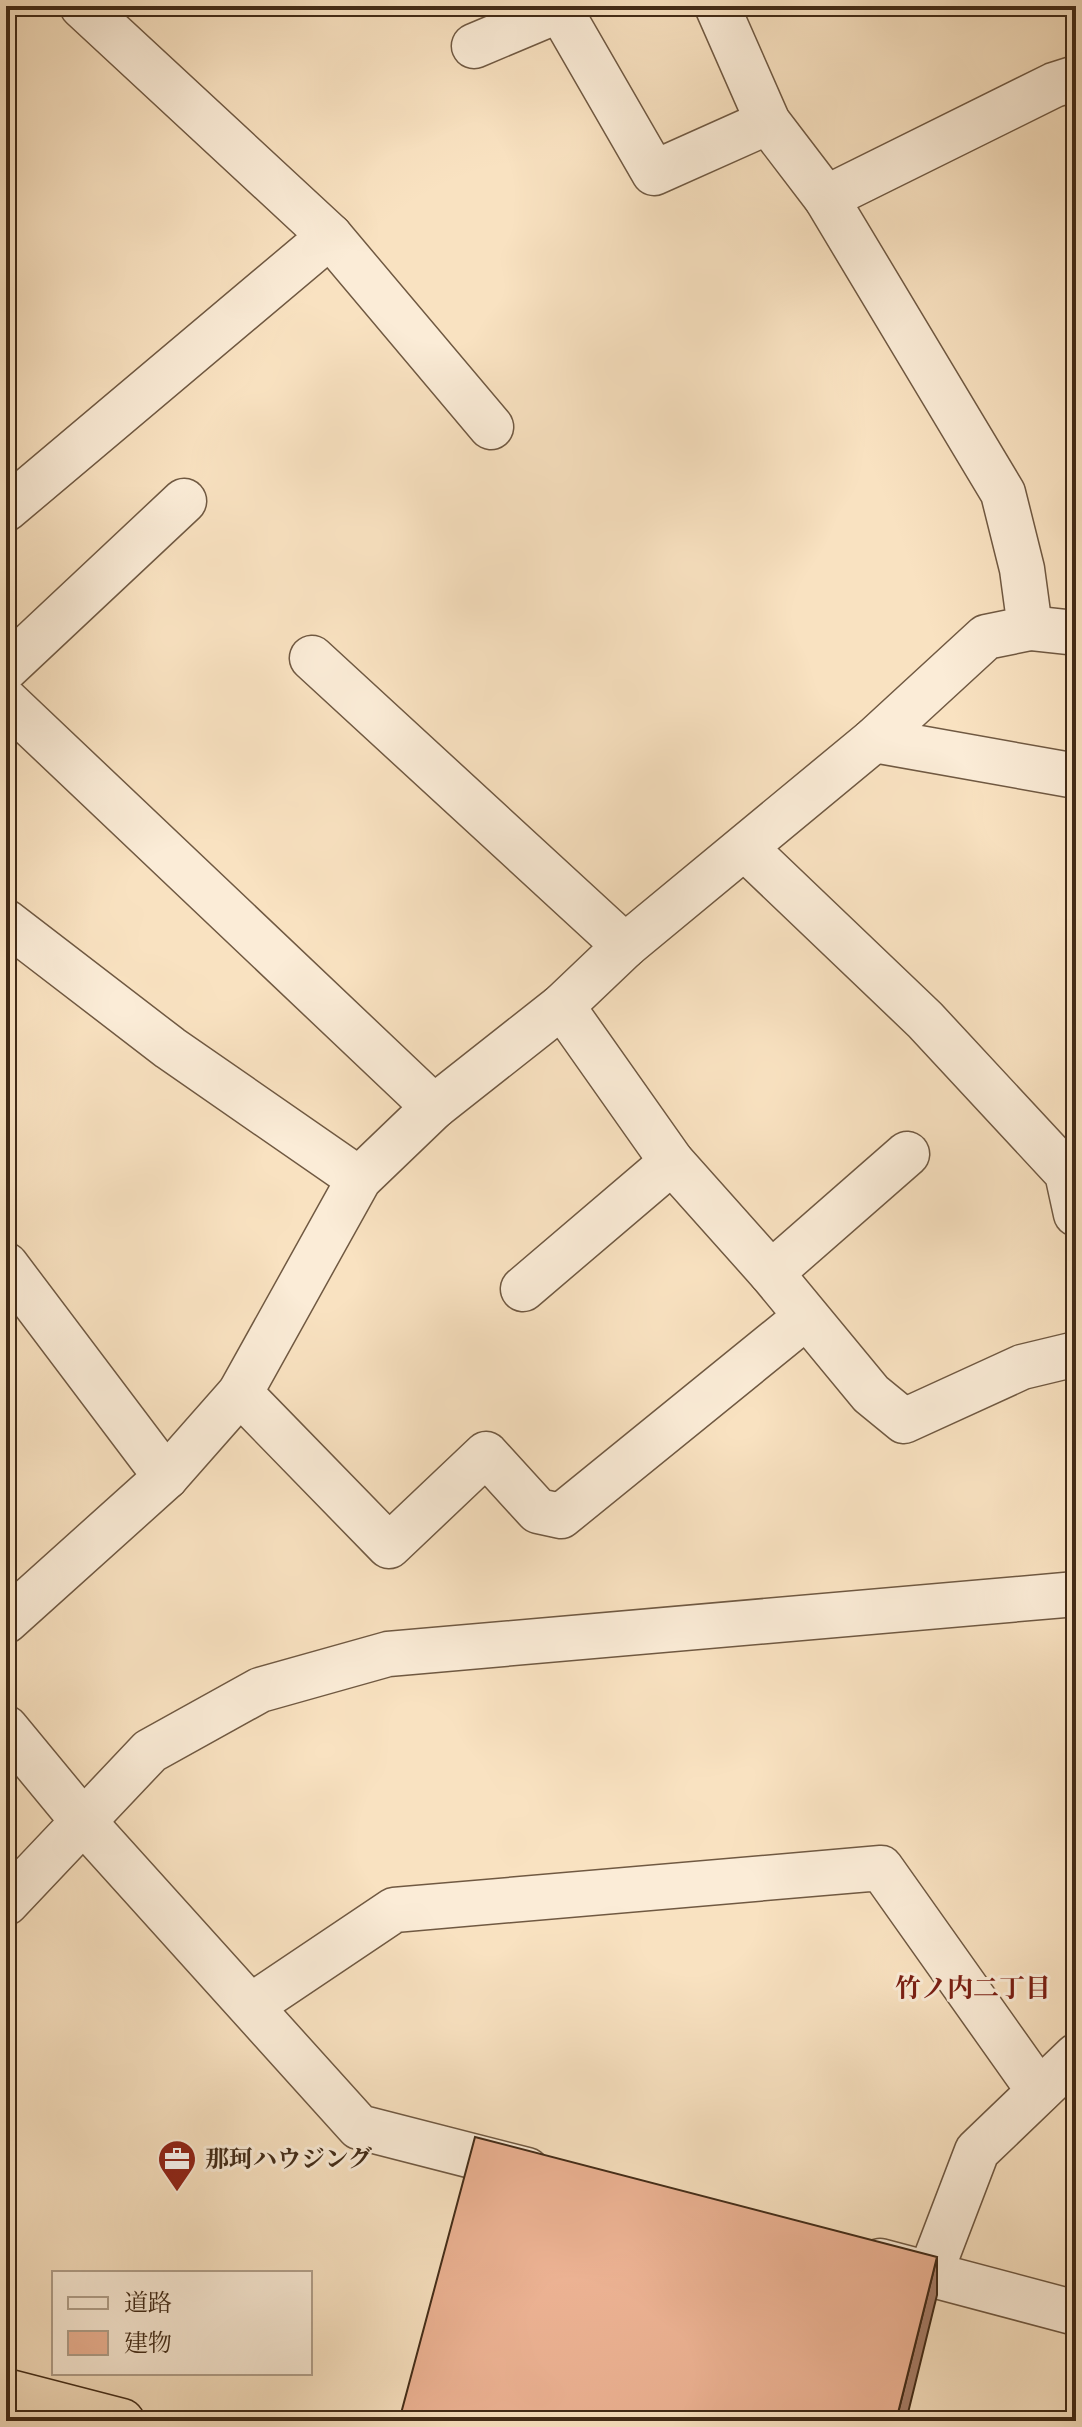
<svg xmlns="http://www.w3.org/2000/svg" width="1082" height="2427" viewBox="0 0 1082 2427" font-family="'IM FELL Great Primer','Noto Serif JP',serif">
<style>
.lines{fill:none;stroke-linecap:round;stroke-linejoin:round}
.minor-casing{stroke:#705942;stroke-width:47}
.highway-casing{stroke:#422b17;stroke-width:47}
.minor{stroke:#fbecd7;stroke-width:44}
.highway{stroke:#f9e2c1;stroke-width:44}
.shaded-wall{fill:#a67d68;stroke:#422b17;stroke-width:2}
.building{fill:#edb394;stroke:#422b17;stroke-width:2}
.labels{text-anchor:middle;stroke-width:6;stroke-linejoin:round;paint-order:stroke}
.poi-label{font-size:24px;font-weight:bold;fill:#422b17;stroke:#fbecd7;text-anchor:start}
.neighbourhood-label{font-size:26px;font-weight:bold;fill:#7a1f14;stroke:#fbecd7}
</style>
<rect width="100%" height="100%" fill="#f9e2c1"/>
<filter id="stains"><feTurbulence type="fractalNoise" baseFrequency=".0025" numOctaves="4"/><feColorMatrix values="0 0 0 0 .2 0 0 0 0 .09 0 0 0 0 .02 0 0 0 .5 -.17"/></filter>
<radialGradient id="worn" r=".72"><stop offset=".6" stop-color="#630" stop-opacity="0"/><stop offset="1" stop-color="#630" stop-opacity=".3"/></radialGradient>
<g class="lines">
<g class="minor-casing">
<g id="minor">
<path d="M 560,10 L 654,173 L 768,122"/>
<path d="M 474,46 L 569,6"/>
<path d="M 826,198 L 1054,85 L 1076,78"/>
<path d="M 330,236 L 491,427"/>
<path d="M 6,509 L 330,236 L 82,6"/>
<path d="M 1030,628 L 1076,633"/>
<path d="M 312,658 L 625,946"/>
<path d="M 6,668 L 184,501"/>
<path d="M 6,701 L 434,1107"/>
<path d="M 874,740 L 1076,776"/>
<path d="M 745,848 L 925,1020 L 1067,1173 L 1076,1214"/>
<path d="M 6,922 L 170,1048 L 359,1179"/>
<path d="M 562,1006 L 672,1162 L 771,1273 L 871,1394 L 904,1421 L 1022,1367 L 1076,1354"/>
<path d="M 6,1265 L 166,1477"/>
<path d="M 771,1273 L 907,1154"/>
<path d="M 523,1289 L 672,1162"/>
<path d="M 240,1393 L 389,1546 L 486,1454 L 538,1511 L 561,1516 L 806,1317"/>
<path d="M 6,1621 L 166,1477 L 240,1393 L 359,1179 L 434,1107 L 562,1006 L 625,946 L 874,740 L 986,637 L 1030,628 L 1022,569 L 1003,493 L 826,198 L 768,122 L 717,6"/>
<path d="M 6,1728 L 82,1820 L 359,2127 L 527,2170"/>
<path d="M 6,1903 L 150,1751 L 260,1690 L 388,1654 L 1076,1594"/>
<path d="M 251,2006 L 394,1910 L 881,1868 L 1039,2091"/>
<path d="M 880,2261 L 1076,2313"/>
<path d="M 930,2274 L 977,2151 L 1076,2056"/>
</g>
</g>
<g class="highway-casing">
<path id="highway" d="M 6,2391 L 122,2421"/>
</g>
<use href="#minor" class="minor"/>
<use href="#highway" class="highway"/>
</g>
<path class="shaded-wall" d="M 937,2257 L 937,2295 L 906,2421 L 896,2421 Z"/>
<g class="building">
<path d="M 475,2137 L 937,2257 L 896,2421 L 399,2421 Z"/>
<path d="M 1024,2415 L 1048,2421 L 1023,2421 Z"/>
</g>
<defs>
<g id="office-pin" transform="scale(2)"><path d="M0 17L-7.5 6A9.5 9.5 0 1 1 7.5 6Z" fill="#8f2418" stroke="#fbecd7"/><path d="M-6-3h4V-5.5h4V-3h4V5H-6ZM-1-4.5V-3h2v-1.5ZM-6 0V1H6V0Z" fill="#fff"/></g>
</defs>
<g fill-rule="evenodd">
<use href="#office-pin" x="177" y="2159"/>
</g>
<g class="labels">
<g class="poi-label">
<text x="205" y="2167">那珂ハウジング</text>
</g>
<g class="neighbourhood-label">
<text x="973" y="1997">竹ノ内二丁目</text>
</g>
</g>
<rect width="1082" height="2427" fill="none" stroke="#f9e2c1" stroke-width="32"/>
<rect x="8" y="8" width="1066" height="2411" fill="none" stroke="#422b17" stroke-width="4"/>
<rect x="16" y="16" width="1050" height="2395" fill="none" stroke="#422b17" stroke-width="2"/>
<rect x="52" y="2271" width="260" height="104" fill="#fbecd7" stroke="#b19f8a" stroke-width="2"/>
<rect x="68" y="2297" width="40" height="12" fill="#fbecd7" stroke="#b19f8a" stroke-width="2"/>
<text x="124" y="2311" font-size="24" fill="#422b17">道路</text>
<rect x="68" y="2331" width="40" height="24" fill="#edb394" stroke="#b19f8a" stroke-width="2"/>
<text x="124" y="2351" font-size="24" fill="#422b17">建物</text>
<rect width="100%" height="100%" filter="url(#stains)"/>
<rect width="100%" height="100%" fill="url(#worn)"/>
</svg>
